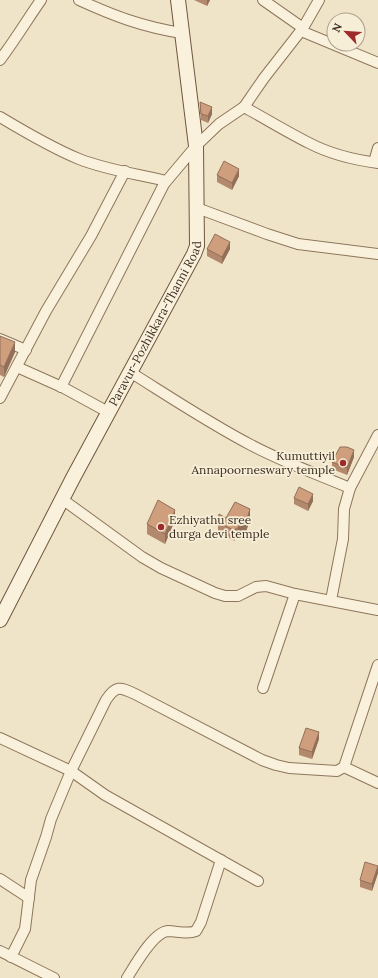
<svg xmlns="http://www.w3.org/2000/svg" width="378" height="978" viewBox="0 0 378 978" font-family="Lora,serif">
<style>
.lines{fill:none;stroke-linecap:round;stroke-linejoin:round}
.street-casing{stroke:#8d765c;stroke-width:12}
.secondary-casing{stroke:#6f573f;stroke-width:16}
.street{stroke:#faf1dc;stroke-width:10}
.secondary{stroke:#faf1dc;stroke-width:14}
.wall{fill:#b2896c}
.shaded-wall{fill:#916f58}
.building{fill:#cf9f7d;stroke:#916f58}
.poi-dot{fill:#9e2a2b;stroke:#f7eed8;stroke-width:1.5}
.labels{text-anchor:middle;stroke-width:3.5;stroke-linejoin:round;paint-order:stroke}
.street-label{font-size:12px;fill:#3d2e20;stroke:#f7eed8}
.poi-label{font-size:12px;fill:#3d2e20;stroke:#f7eed8;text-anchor:end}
</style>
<rect width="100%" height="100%" fill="#f0e4c8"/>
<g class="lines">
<g class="street-casing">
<g id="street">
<path d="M 79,0 C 114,16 143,27 182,33"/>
<path d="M 263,0 L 303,28"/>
<path d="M 301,31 L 378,63"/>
<path d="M 0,60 C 15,40 27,20 41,0"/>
<path d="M 244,107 L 264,78 L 303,28 L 319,0"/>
<path d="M 0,117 C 25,132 52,148 79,159 C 107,170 137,174 166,181"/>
<path d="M 374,162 L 378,148"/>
<path d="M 197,208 L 267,234 L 298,244 L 378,254"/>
<path d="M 0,339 L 26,350"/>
<path d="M 17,367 L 64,388 L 108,412"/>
<path d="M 130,372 C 170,397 209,423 251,445 C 283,462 317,474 350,488"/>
<path d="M 61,387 L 164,184 L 196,146 L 219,124 L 244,107 C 266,119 287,132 309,143 C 330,154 355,160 378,163"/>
<path d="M 0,398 L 46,311 L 91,236 L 125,171"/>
<path d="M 62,499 L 142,557 L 161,568 L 215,593 L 225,596 L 238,596 L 256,587 L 266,586 L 295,594 L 378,610"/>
<path d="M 331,600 L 343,539 L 344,509 L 350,488 L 378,435"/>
<path d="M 263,688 L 295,594"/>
<path d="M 0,738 L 71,771 L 105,795 L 258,881"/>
<path d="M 344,767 L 378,783"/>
<path d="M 0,879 L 29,898"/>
<path d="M 0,951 L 54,978"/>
<path d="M 11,957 L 25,929 L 31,880 L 46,837 L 51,819 L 71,771 L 106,700 C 116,685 120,687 135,694 L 262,760 L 276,765 L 289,768 L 337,771 L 344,767 L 378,665"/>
<path d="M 127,978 C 134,967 153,932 168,931 C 177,931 187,935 196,931 L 201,922 L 221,860"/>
</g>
</g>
<g class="secondary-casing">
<g id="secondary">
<path id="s1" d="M 0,620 L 73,478 L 194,254 L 197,246 L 196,146 L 178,0"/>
</g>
</g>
<use href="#street" class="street"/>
<use href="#secondary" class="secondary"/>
</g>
<g class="wall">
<path d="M 194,0 L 210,0 L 207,6 Z"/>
<path d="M 200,102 L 212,114 L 208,123 L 201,120 L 200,109 Z"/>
<path d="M 217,175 L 239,176 L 232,190 L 217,182 Z"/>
<path d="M 207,249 L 230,249 L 222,264 L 207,256 Z"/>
<path d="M 0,336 L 15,352 L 4,377 L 0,375 Z"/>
<path d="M 354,457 L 347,475 L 332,469 L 332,462 Z"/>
<path d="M 294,498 L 313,501 L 308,511 L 294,504 Z"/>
<path d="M 226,518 L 250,519 L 245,535 L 238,537 L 237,539 L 235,538 L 235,541 L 218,532 L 218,522 Z"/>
<path d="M 175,520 L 165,544 L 147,534 L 147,524 Z"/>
<path d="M 319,739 L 312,759 L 299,755 L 299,748 Z"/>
<path d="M 378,873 L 372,891 L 360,887 L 360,880 Z"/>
</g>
<g class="shaded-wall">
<path d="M 207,0 L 210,0 L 207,6 Z"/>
<path d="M 212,107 L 212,114 L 208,123 L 208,116 Z"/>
<path d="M 239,169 L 239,176 L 232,190 L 232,183 Z"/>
<path d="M 230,242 L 230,249 L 222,264 L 222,257 Z"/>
<path d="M 15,342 L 15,352 L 4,377 L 4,367 Z"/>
<path d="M 354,450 L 354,457 L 347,475 L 347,468 Z"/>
<path d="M 313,494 L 313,501 L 308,511 L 308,504 Z"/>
<path d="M 250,509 L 250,519 L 245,535 L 238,537 L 237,539 L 238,527 Z"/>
<path d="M 175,510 L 175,520 L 165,544 L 165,534 Z"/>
<path d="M 319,732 L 319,739 L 312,759 L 312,752 Z"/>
<path d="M 378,866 L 378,873 L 372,891 L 372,884 Z"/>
</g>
<g class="building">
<path d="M 200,102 L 212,107 L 208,116 L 201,114 Z"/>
<path d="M 224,161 L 239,169 L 232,183 L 217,175 Z"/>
<path d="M 215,234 L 230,242 L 222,257 L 207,249 Z"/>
<path d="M 0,336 L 15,342 L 4,367 L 0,365 Z"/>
<path d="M 340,447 L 347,447 L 354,450 L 347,468 L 332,462 Z"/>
<path d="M 299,487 L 313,494 L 308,504 L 294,498 Z"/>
<path d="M 158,500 L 175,510 L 165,534 L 147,524 Z"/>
<path d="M 235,502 L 250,509 L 245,525 L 238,527 L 237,529 L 235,529 L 235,531 L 218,522 L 219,514 L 226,518 Z"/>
<path d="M 306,728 L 319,732 L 312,752 L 299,748 Z"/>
<path d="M 365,862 L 378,866 L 372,884 L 360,880 Z"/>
</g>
<g class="poi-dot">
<circle cx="343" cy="463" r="4"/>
<circle cx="161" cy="527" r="4"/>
</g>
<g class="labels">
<g class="street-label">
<text dy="4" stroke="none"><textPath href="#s1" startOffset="335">Paravur-Pozhikkara-Thanni Road</textPath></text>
</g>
<g class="poi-label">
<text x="335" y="460">Kumuttiyil<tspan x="335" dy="14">Annapoorneswary temple</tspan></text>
<text x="169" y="524" text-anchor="start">Ezhiyathu sree<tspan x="169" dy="14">durga devi temple</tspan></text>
</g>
</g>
<g transform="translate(346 32) rotate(295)"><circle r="19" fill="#f7eed8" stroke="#ada18e"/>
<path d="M0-3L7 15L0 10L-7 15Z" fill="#9e2a2b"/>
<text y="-6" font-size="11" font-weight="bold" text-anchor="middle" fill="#3d2e20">N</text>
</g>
</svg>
